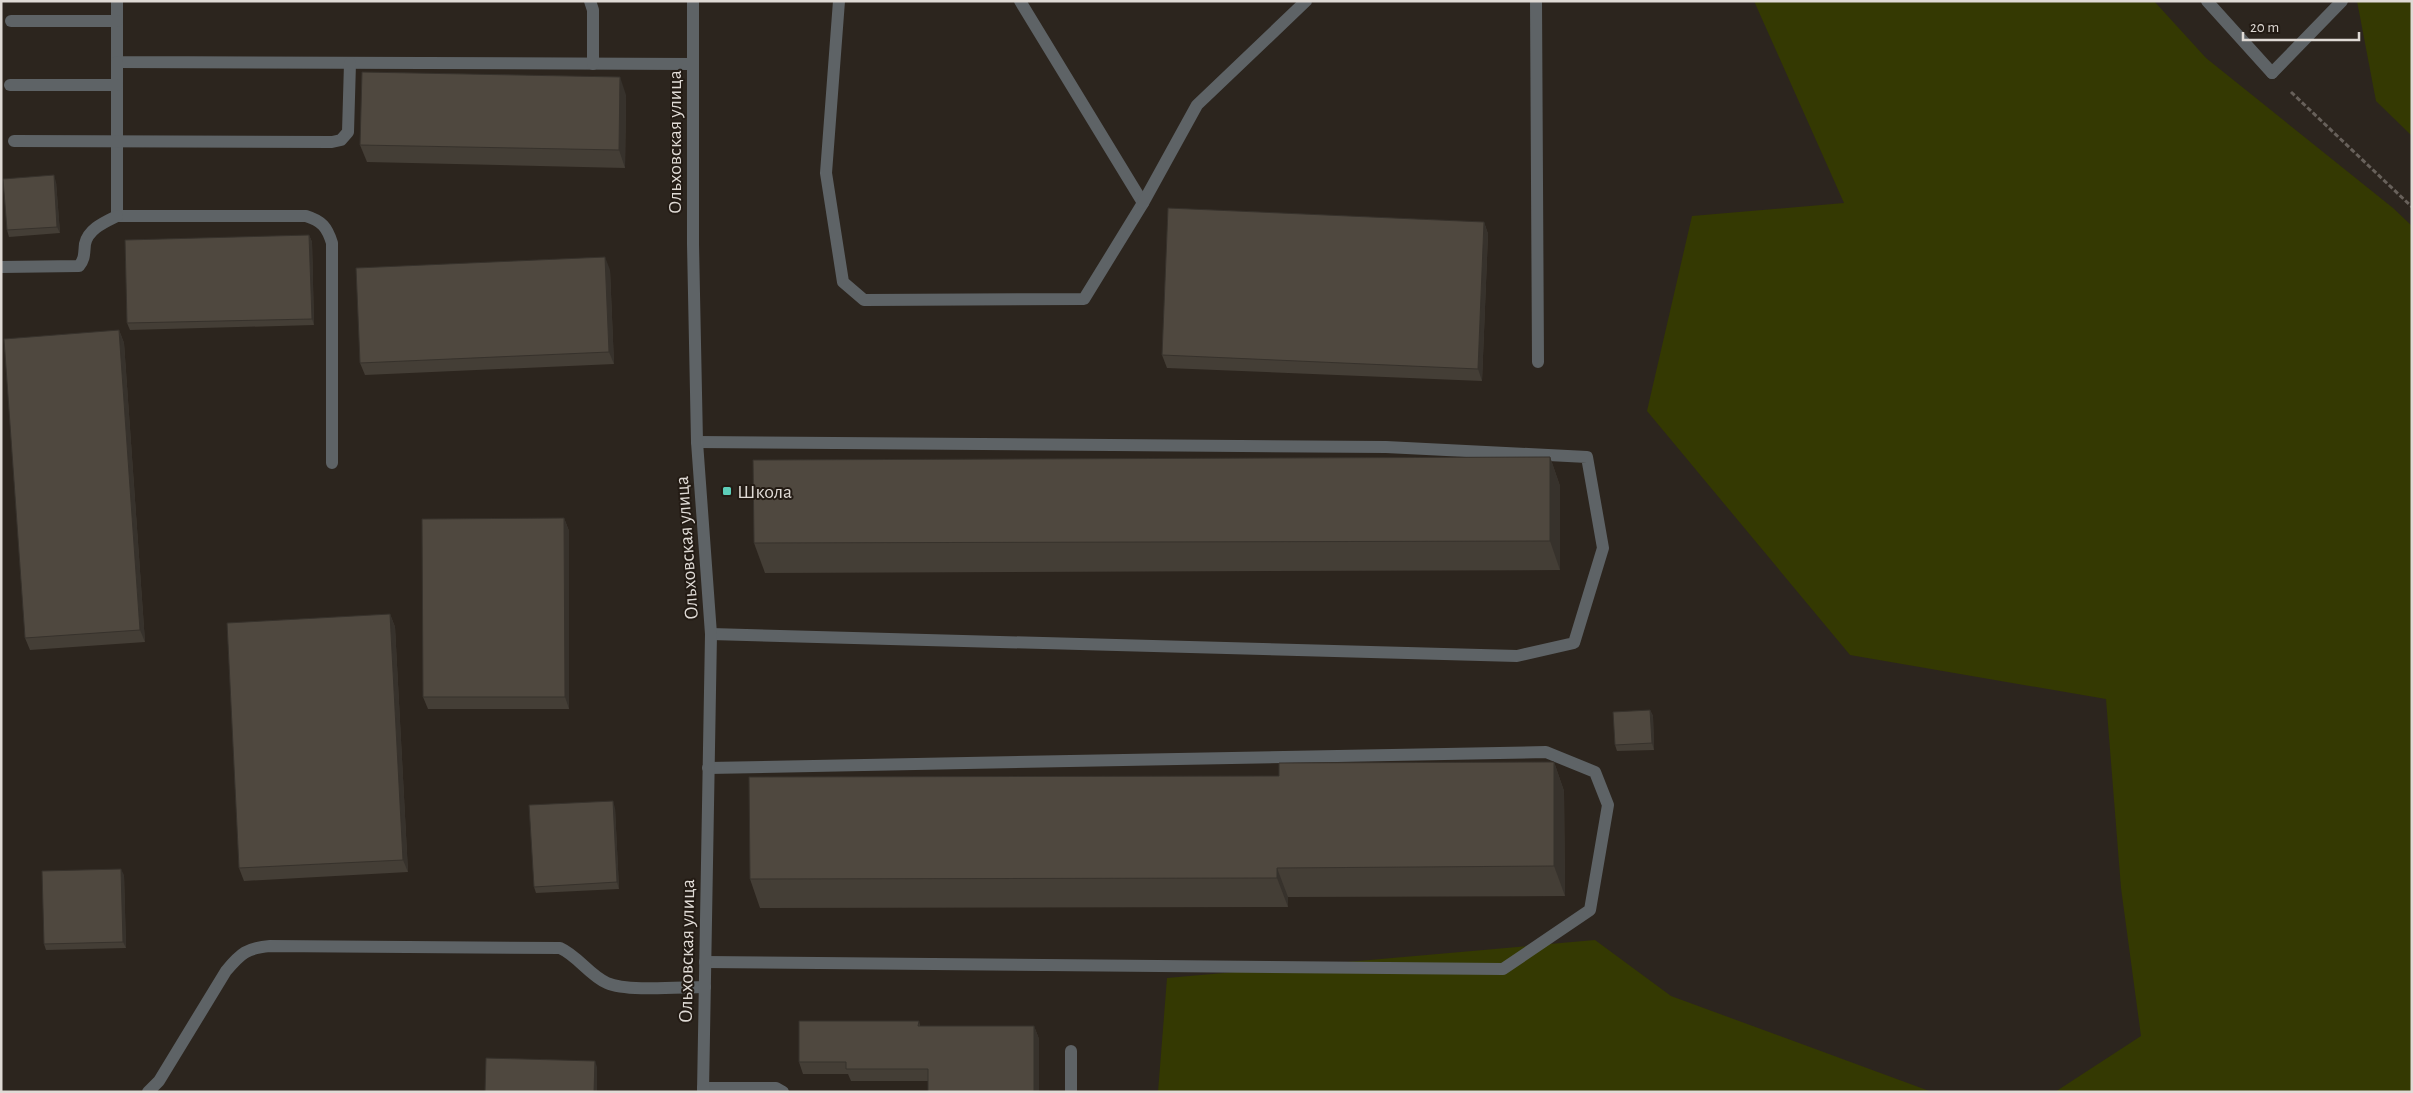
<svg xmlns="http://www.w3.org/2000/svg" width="2413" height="1093" viewBox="0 0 2413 1093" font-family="'Alegreya Sans',sans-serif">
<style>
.green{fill:#343902}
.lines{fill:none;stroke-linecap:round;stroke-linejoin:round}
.path{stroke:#68615b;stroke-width:3;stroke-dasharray:5 2.5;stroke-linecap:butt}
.lane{stroke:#5e6366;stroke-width:12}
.street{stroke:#5e6366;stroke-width:12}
.wall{fill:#443e36}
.shaded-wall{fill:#37322c}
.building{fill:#4f483f;stroke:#37322c}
.poi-dot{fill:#5dceb9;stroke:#231b14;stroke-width:2}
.labels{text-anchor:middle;stroke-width:4;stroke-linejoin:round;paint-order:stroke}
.street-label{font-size:20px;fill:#dfdad5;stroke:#231b14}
.poi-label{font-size:20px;fill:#dfdad5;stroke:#231b14;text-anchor:start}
</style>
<rect width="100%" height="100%" fill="#2c251e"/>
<g class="green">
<path d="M 1754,1 L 2154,1 L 2206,58 L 2393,208 L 2412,226 L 2412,1092 L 2055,1092 L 2141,1036 L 2121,888 L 2106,699 L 1850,655 L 1647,411 L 1692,216 L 1844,203 Z"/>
<path d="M 2357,1 L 2412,1 L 2412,136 L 2376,101 Z"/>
<path d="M 1595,940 L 1671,996 L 1932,1092 L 1158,1092 L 1167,978 Z"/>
</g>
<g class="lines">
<path class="path" d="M 2291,92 L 2412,207"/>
<g class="lane">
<path d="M 117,1 L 117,62 L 693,64"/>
<path d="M 590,1 L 593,10 L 593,64"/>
<path d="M 839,1 L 826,173 L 843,282 L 864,300 L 1084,299 L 1143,203 L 1020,1"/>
<path d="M 1536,1 L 1538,362"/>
<path d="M 11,21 L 117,21"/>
<path d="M 117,62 L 117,216 L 306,216 C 322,221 327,227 332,243 L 332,463"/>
<path d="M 2272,73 L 2342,1"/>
<path d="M 10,85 L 117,85"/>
<path d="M 14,141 L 332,142 L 341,140 L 348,132 L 350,63"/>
<path d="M 1143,203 L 1197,105 L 1306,1"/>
<path d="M 1,267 L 79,266 C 85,259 84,253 85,244 C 88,229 105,222 117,216"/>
<path d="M 697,442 L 1386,447 L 1587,457 L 1603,548 L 1574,643 L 1517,656 L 711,634"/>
<path d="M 705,962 L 1503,969 L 1590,910 L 1608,805 L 1595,772 L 1546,752 L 708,768"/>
<path d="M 703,1088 L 776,1088 L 783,1092"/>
<path d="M 148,1092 L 159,1081 L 226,971 C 241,953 247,948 270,946 L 560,948 C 578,956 589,975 607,983 C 627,992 681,987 705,987"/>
<path d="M 1071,1092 L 1071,1051"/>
</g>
<g class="street">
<path d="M 693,1 L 693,244 L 697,442 L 711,634 L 703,1092"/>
<path d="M 2207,1 L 2272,73"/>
</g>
</g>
<g class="wall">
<path d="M 626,95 L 625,168 L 367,162 L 360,145 Z"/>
<path d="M 56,182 L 60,233 L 9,237 L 7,230 Z"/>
<path d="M 1484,222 L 1488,234 L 1482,381 L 1167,368 L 1162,355 Z"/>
<path d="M 309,235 L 312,242 L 314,325 L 130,330 L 127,323 Z"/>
<path d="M 610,270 L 614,364 L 365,375 L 360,363 Z"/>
<path d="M 119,330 L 124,343 L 145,642 L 30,650 L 25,638 Z"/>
<path d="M 1550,457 L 1560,486 L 1560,570 L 765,573 L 754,543 Z"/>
<path d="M 564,518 L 569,531 L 569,709 L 428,709 L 423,697 Z"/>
<path d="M 390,614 L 395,627 L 408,872 L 244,881 L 239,868 Z"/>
<path d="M 1650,710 L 1653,716 L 1654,750 L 1617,751 L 1615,745 Z"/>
<path d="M 1554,762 L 1564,791 L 1565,896 L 1288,897 L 1288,907 L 760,908 L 750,879 L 1279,776 Z"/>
<path d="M 615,808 L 619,889 L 536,893 L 534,887 Z"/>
<path d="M 124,875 L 126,948 L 46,950 L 44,944 Z"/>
<path d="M 919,1021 L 920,1026 L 1034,1026 L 1039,1039 L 928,1081 L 851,1081 L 848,1074 L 803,1074 L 799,1062 Z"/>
</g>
<g class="shaded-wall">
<path d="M 620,77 L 626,95 L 625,168 L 619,150 Z"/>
<path d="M 54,175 L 56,182 L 60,233 L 57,227 Z"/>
<path d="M 1484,222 L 1488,234 L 1482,381 L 1478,369 Z"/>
<path d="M 309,235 L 312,242 L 314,325 L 312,319 Z"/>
<path d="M 605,257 L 610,270 L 614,364 L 609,352 Z"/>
<path d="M 119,330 L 124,343 L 145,642 L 140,630 Z"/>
<path d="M 1550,457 L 1560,486 L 1560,570 L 1550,541 Z"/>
<path d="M 564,518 L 569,531 L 569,709 L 565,697 Z"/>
<path d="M 390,614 L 395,627 L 408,872 L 403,860 Z"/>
<path d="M 1650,710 L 1653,716 L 1654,750 L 1652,743 Z"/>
<path d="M 1554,762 L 1564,791 L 1565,896 L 1554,866 Z"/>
<path d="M 613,801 L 615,808 L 619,889 L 617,882 Z"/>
<path d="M 1277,868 L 1288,897 L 1288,907 L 1277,878 Z"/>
<path d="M 121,869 L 124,875 L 126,948 L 123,942 Z"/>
<path d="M 1034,1026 L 1039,1039 L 1039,1092 L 1034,1092 Z"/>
<path d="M 595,1061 L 597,1067 L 597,1092 L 594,1092 Z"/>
</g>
<g class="building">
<path d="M 362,72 L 620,77 L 619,150 L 360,145 Z"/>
<path d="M 54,175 L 57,227 L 7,230 L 3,179 Z"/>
<path d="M 1168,208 L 1484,222 L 1478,369 L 1162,355 Z"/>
<path d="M 309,235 L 312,319 L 127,323 L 125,240 Z"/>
<path d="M 605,257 L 609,352 L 360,363 L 356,268 Z"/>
<path d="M 119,330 L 140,630 L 25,638 L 4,339 Z"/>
<path d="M 1550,457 L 1550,541 L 754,543 L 753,460 Z"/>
<path d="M 564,518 L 565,697 L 423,697 L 422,519 Z"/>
<path d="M 390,614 L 403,860 L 239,868 L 227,623 Z"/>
<path d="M 1650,710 L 1652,743 L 1615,745 L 1613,712 Z"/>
<path d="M 1554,762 L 1554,866 L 1277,868 L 1277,878 L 750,879 L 749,777 L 1279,776 L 1279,763 Z"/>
<path d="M 613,801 L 617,882 L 534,887 L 529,805 Z"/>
<path d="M 121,869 L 123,942 L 44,944 L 42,871 Z"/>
<path d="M 799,1021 L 919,1021 L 918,1026 L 1034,1026 L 1034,1092 L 928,1092 L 928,1069 L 846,1069 L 846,1062 L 799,1062 Z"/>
<path d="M 486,1058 L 595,1061 L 594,1092 L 485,1092 Z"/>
</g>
<rect class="poi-dot" x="722" y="486" width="10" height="10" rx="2.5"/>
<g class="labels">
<g class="street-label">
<text transform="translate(674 142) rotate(-90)" y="7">Ольховская улица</text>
<text transform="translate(686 548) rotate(-94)" y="7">Ольховская улица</text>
<text transform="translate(686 951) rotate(-89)" y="7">Ольховская улица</text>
</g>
<g class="poi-label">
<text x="737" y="498">Школа</text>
</g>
</g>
<rect width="2413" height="1093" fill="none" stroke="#dfdad5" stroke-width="5"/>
<path d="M2243 32v8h116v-8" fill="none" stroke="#dfdad5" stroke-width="2.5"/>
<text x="2250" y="32" font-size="15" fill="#dfdad5" stroke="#231b14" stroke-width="4" paint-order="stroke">20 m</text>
</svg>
